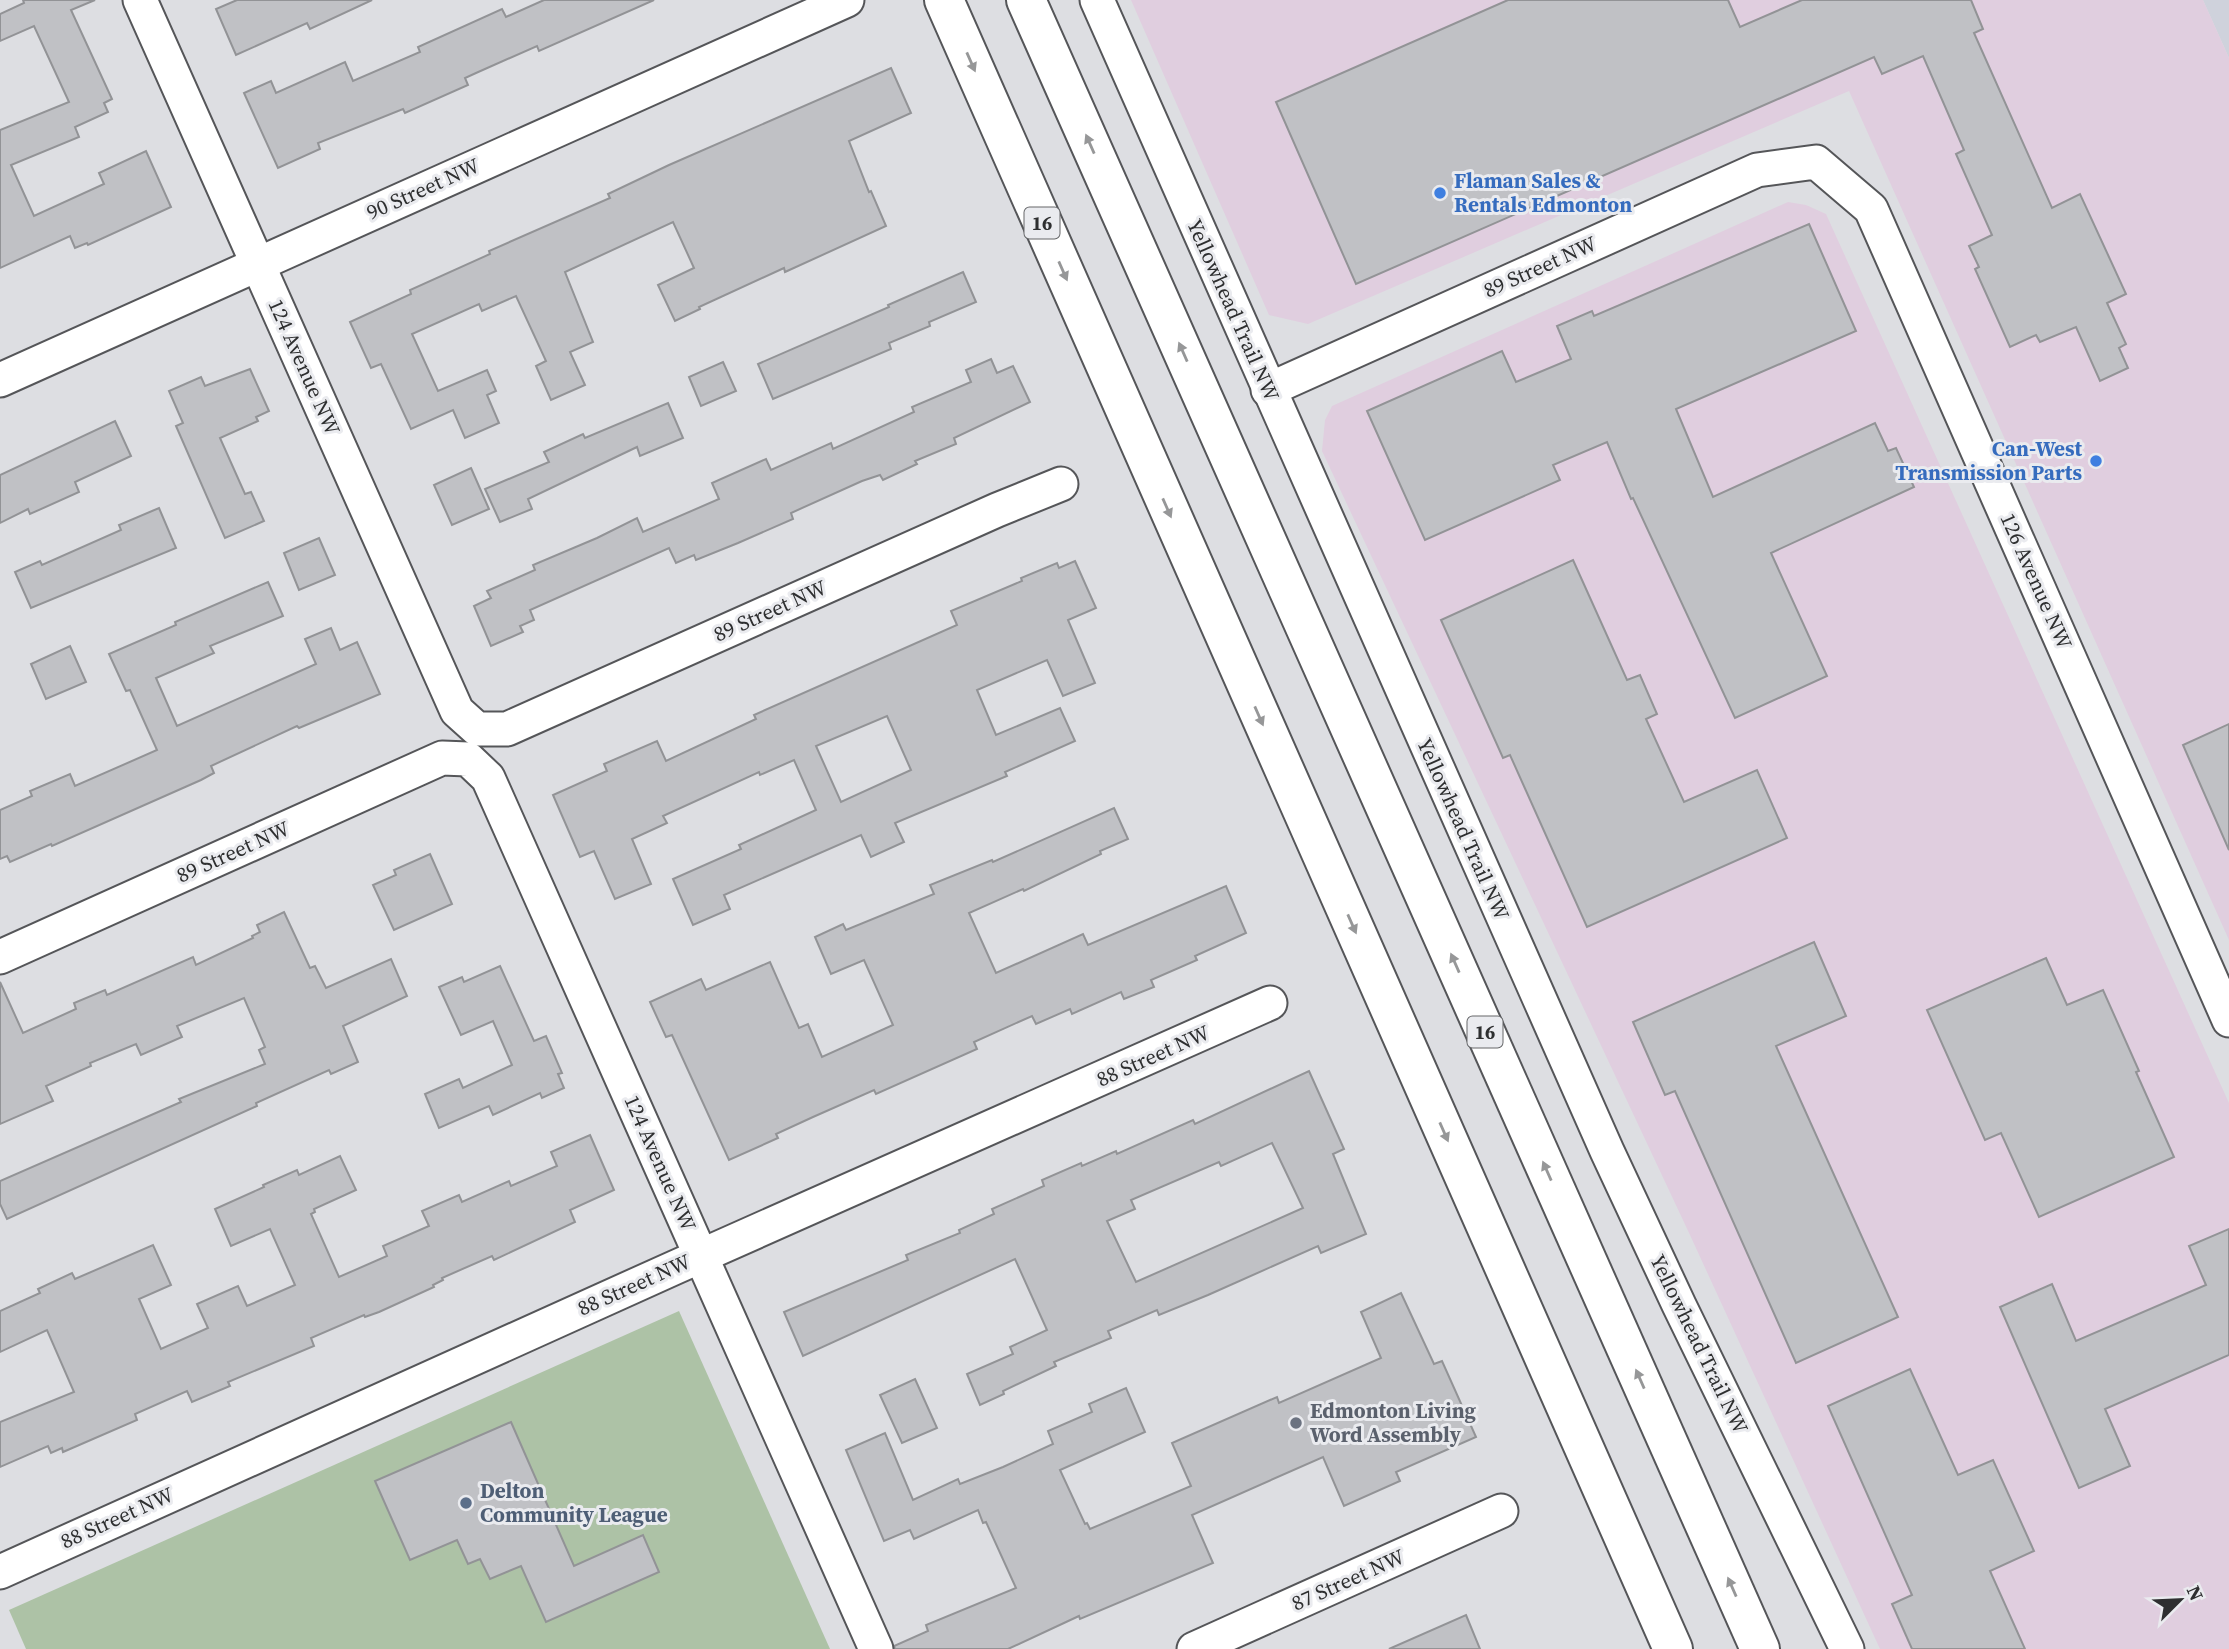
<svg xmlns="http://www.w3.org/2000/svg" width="2229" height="1649" viewBox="0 0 2229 1649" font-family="'Source Serif 4',serif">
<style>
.built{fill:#cfd2dc}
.industrial{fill:#e0cedf}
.green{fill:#adc2a6}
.building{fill:#c0c1c5;stroke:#929396;stroke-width:2;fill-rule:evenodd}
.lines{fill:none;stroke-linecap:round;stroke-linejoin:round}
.minor-casing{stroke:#555659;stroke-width:37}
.motorway-casing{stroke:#555659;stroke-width:42}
.minor{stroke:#fff;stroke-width:33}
.motorway{stroke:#fff;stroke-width:38}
.oneway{fill:#969798}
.shop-dot{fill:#3f7fe0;stroke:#eaebef;stroke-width:2.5}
.worship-dot{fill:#6b7280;stroke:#eaebef;stroke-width:2.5}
.service-dot{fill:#5c6f8a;stroke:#eaebef;stroke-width:2.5}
.labels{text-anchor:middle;stroke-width:6;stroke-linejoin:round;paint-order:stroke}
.shield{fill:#eaebef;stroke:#666769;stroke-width:2}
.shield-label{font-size:19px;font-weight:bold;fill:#2e2f30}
.shop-label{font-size:21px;font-weight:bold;fill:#366cbe;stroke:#eaebef;text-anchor:start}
.street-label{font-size:21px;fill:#2e2f30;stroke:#eaebef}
.worship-label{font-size:21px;font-weight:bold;fill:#5b616d;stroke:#eaebef;text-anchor:start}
.service-label{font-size:21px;font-weight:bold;fill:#4e5e75;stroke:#eaebef;text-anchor:start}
</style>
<rect width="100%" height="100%" fill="#dddee2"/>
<path class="built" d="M 2203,0 L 2229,0 L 2229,58 Z"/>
<g class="industrial">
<path d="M 1131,0 L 2203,0 L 2229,58 L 2229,940 L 1849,91 L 1308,324 L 1269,315 Z"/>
<path d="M 1788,202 L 1806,205 L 1826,214 L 2229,1103 L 2229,1649 L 1880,1649 L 1690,1235 L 1322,451 L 1325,420 L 1332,406 Z"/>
</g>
<path class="green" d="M 679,1311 L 830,1649 L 26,1649 L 9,1610 Z"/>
<g class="building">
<path d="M 23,0 L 95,0 L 71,10 L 112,99 L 104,103 L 108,112 L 75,127 L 79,137 L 11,165 L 34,216 L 104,184 L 99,173 L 146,151 L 171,207 L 88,245 L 87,243 L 75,248 L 70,236 L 0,268 L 0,130 L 69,102 L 34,26 L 0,41 L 0,14 L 24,3 Z"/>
<path d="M 237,0 L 372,0 L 310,29 L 307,23 L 236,55 L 216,9 Z"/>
<path d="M 544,0 L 654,0 L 539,51 L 537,46 L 476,73 L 465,78 L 468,85 L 405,113 L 403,109 L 318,143 L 320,149 L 278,168 L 244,93 L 271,81 L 276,93 L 345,62 L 353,81 L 420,52 L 418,47 L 502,9 L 506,17 Z"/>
<path d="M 1508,0 L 1728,0 L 1740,27 L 1802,0 L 1971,0 L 1983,29 L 1974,33 L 2052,208 L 2080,194 L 2126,294 L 2107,303 L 2126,344 L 2119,348 L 2128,368 L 2100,381 L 2076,327 L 2040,342 L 2036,335 L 2010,347 L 1975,269 L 1979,267 L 1969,246 L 1992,235 L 1956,154 L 1964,150 L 1923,56 L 1882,74 L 1874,57 L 1356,284 L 1276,102 Z"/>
<path d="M 891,68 L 911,113 L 849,141 L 869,192 L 871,191 L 886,226 L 785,272 L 784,268 L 699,307 L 700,309 L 675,321 L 658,285 L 694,268 L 673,222 L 565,272 L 593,342 L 570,352 L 585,385 L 551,400 L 536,366 L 546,361 L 516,296 L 482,311 L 479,304 L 412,334 L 438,391 L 487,370 L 496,391 L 487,395 L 499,423 L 465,438 L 453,410 L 411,429 L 381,364 L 371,368 L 350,322 L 411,294 L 410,290 L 490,254 L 489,251 L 610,198 L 608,194 L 669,165 Z"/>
<path d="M 1809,224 L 1856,331 L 1676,409 L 1713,497 L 1875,423 L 1888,451 L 1896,448 L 1914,487 L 1771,553 L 1827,676 L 1735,718 L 1633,498 L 1631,499 L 1607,442 L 1553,465 L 1560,480 L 1425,540 L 1367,411 L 1502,351 L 1516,382 L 1571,359 L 1557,326 L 1592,311 L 1594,316 Z"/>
<path d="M 963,272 L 976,302 L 929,322 L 930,326 L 889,343 L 891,349 L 773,399 L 758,364 L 889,307 L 888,305 Z"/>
<path d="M 991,359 L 997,373 L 1013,366 L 1030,402 L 954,438 L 956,444 L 915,461 L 917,464 L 883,480 L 880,475 L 862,481 L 791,513 L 793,519 L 738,543 L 696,560 L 694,555 L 676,563 L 669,548 L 530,610 L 534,620 L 520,626 L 523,632 L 491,646 L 474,606 L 491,598 L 487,591 L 535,570 L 533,565 L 597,538 L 637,518 L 643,532 L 719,499 L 712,483 L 766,459 L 771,470 L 831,443 L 833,449 L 914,412 L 912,407 L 971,382 L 966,370 Z"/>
<path d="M 723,362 L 736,391 L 701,406 L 689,377 Z"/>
<path d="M 250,369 L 269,411 L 256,417 L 258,421 L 220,438 L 245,494 L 251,492 L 264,521 L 225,538 L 176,426 L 183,423 L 169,391 L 201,377 L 205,386 Z"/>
<path d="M 668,403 L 683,438 L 640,456 L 637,447 L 528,499 L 532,509 L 500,522 L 485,489 L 549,462 L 544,452 L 583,434 L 585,438 Z"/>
<path d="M 115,421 L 131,456 L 75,482 L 79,492 L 30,514 L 28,509 L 0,523 L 0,475 Z"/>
<path d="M 471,468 L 489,509 L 452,525 L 434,485 Z"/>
<path d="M 159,508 L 176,548 L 31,608 L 15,572 L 40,561 L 42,565 L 121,530 L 119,525 Z"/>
<path d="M 319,538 L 335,575 L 299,590 L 284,553 Z"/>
<path d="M 1573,560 L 1627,680 L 1640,675 L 1657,714 L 1646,719 L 1684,802 L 1757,770 L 1787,838 L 1587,927 L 1510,755 L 1503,758 L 1441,620 Z"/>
<path d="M 1075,561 L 1096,608 L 1068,620 L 1095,683 L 1063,696 L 1047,660 L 977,690 L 996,735 L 1060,708 L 1075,741 L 1005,772 L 1007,776 L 895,823 L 904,842 L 871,857 L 861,835 L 724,895 L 730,909 L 693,925 L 673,879 L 741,849 L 739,845 L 816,810 L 794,760 L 760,775 L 759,772 L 663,816 L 667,823 L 632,839 L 651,884 L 615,899 L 594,851 L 580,857 L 553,795 L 607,771 L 604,764 L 657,741 L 666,761 L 756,719 L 754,715 L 957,625 L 951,611 L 1022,581 L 1021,578 L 1057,563 L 1059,568 ZM 887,716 L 911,770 L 841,802 L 816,746 Z"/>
<path d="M 268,582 L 283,616 L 210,646 L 214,653 L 156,678 L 177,726 L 316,664 L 305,639 L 331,628 L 340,650 L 357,642 L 380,694 L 299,728 L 297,726 L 211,766 L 214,773 L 201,780 L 52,846 L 51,844 L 10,862 L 7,856 L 0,859 L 0,810 L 32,796 L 30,791 L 70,774 L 75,786 L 157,750 L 130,690 L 126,691 L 109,654 L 176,625 L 175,622 Z"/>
<path d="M 70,646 L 86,682 L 46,699 L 31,664 Z"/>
<path d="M 2229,724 L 2229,850 L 2183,745 Z"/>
<path d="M 1114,808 L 1128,839 L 1100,851 L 1101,854 L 1024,891 L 1023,889 L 969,913 L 996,973 L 1083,934 L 1088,945 L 1226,886 L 1246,933 L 1195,956 L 1197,960 L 1151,980 L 1154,987 L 1124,999 L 1121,992 L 1072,1014 L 1070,1009 L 1036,1024 L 1032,1016 L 974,1042 L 977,1049 L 876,1094 L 874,1090 L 813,1117 L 776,1134 L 778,1138 L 729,1160 L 672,1035 L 666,1037 L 650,1002 L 701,979 L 706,990 L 770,962 L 799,1028 L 808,1024 L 822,1057 L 893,1025 L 864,960 L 831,974 L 815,937 L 843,924 L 846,930 L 934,894 L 930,885 L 992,860 L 993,862 Z"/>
<path d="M 430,854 L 452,904 L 394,930 L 373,885 L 396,875 L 394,870 Z"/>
<path d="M 284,912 L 310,968 L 315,966 L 326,988 L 391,959 L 407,996 L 343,1026 L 358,1062 L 331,1074 L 329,1070 L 256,1103 L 257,1106 L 7,1219 L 0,1204 L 0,1181 L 181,1102 L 179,1099 L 265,1064 L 259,1050 L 265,1047 L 244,998 L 177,1026 L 182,1037 L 141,1055 L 136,1044 L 90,1063 L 91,1066 L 46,1086 L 53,1101 L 0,1124 L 0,982 L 23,1033 L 76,1009 L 74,1003 L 105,990 L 107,995 L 193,957 L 196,965 L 253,938 L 252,936 L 260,932 L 257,925 Z"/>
<path d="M 1814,942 L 1846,1016 L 1776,1046 L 1898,1317 L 1796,1363 L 1675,1091 L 1665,1095 L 1633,1022 Z"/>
<path d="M 2046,958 L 2067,1005 L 2103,990 L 2139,1071 L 2136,1072 L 2174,1157 L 2039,1217 L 2001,1133 L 1985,1140 L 1927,1010 Z"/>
<path d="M 500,966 L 534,1041 L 546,1036 L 562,1073 L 558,1074 L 564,1088 L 542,1098 L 540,1093 L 493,1115 L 489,1106 L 439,1128 L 425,1094 L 459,1079 L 463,1088 L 512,1065 L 493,1021 L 461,1035 L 439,987 L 462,977 L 464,982 Z"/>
<path d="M 1309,1071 L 1344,1149 L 1333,1154 L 1366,1234 L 1321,1253 L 1318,1246 L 1208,1295 L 1159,1315 L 1157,1310 L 1108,1331 L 1111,1338 L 1054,1362 L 1056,1366 L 1003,1391 L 1004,1394 L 980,1405 L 967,1374 L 1013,1354 L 1010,1347 L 1047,1330 L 1015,1259 L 803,1356 L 784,1312 L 908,1260 L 906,1255 L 960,1233 L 959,1230 L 994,1214 L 992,1209 L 1044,1186 L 1042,1180 L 1081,1163 L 1082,1166 L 1116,1151 L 1117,1154 L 1193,1120 L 1195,1124 ZM 1272,1143 L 1303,1208 L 1136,1282 L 1107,1221 L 1135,1209 L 1131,1200 L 1219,1162 L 1221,1166 Z"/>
<path d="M 590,1135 L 614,1190 L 570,1210 L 575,1222 L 494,1260 L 492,1256 L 442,1278 L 443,1280 L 433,1285 L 434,1287 L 379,1312 L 365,1317 L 364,1315 L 311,1338 L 314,1346 L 228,1382 L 230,1386 L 192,1402 L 187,1391 L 135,1414 L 137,1420 L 63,1452 L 62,1448 L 51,1453 L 48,1446 L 0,1467 L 0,1422 L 74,1392 L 47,1330 L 0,1352 L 0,1311 L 40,1293 L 38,1289 L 72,1273 L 75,1279 L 153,1245 L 171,1285 L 139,1299 L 161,1349 L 208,1328 L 197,1304 L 238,1286 L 247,1306 L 295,1285 L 270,1229 L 231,1246 L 215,1209 L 264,1187 L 263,1185 L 297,1170 L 299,1175 L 340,1156 L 356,1190 L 314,1209 L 315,1212 L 311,1214 L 339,1277 L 387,1256 L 383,1246 L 429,1226 L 422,1211 L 459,1195 L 462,1202 L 509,1181 L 511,1186 L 557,1166 L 551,1152 Z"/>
<path d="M 2229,1229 L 2229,1355 L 2105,1409 L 2130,1466 L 2079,1488 L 2000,1307 L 2052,1284 L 2076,1341 L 2206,1285 L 2189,1246 Z"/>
<path d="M 1401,1293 L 1434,1364 L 1442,1361 L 1476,1437 L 1396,1472 L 1400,1481 L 1344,1506 L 1323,1457 L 1192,1515 L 1213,1563 L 1080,1619 L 1079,1616 L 1008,1649 L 895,1649 L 894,1646 L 928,1631 L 926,1625 L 1016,1588 L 986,1522 L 983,1523 L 978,1510 L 914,1539 L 910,1530 L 884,1541 L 846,1450 L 885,1433 L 913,1500 L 958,1479 L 960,1484 L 1003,1467 L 1053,1444 L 1048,1431 L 1092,1412 L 1089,1404 L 1126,1388 L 1145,1432 L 1060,1470 L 1085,1524 L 1087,1523 L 1090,1529 L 1191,1486 L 1172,1443 L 1277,1397 L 1279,1403 L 1381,1358 L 1361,1312 Z"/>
<path d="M 1910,1369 L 1958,1475 L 1993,1460 L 2034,1551 L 1990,1571 L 2025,1649 L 1912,1649 L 1892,1604 L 1912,1595 L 1828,1406 Z"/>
<path d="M 915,1379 L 937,1428 L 902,1443 L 880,1395 Z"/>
<path d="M 511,1422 L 574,1566 L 643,1535 L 659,1572 L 546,1622 L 521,1566 L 490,1579 L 480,1559 L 468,1564 L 457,1540 L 410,1560 L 375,1481 Z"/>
<path d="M 1466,1615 L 1480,1649 L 1389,1649 Z"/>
</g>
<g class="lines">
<g class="minor-casing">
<g id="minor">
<path d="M 140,0 L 457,711 L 477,729 L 507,729 L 997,510 L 1061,484"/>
<path d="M 1097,0 L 1607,1151 L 1679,1305 L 1847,1649"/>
<path d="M 0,380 L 847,0"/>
<path d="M 1268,390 L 1757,170 L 1816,162 L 1871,209 L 2229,1020"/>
<path d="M 0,957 L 442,758 L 468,759 L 488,778 L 876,1649"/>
<path d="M 0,1572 L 676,1267 L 1270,1003"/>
<path d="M 1194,1649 L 1501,1511"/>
</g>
</g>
<g class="motorway-casing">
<g id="motorway">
<path d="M 944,0 L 1673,1649"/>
<path d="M 1026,0 L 1760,1649"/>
</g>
</g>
<use href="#minor" class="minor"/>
<use href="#motorway" class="motorway"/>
</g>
<defs><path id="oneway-solid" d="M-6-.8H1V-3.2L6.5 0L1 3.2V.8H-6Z" transform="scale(1.75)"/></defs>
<g class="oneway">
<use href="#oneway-solid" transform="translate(971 62) rotate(66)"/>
<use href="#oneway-solid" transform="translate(1090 144) rotate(-114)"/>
<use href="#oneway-solid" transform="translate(1063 271) rotate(66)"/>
<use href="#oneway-solid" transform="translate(1183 352) rotate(-114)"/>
<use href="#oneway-solid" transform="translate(1167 508) rotate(66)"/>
<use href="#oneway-solid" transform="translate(1259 716) rotate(66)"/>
<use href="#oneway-solid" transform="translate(1352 924) rotate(66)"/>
<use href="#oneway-solid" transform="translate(1455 963) rotate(-114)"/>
<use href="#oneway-solid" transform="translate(1444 1132) rotate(66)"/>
<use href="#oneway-solid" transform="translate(1547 1171) rotate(-114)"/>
<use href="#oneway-solid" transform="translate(1640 1379) rotate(-114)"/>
<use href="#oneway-solid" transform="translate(1732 1587) rotate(-114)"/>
</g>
<g class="shop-dot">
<circle cx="1440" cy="193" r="7"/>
<circle cx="2096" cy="461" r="7"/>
</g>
<circle class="worship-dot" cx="1296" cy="1423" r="7"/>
<circle class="service-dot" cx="466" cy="1503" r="7"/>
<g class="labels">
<g class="shield">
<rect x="1024.5" y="207.5" width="35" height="31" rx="5"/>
<rect x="1467.5" y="1016.5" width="35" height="31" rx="5"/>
</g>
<g class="shield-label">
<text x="1042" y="230">16</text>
<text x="1485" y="1039">16</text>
</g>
<g class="shop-label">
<text x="1454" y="188">Flaman Sales &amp;<tspan x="1454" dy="24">Rentals Edmonton</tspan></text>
<text x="2082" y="456" text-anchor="end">Can-West<tspan x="2082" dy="24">Transmission Parts</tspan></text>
</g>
<g class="street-label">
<text transform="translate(423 189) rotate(-24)" y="7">90 Street NW</text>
<text transform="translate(1540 267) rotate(-24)" y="7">89 Street NW</text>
<text transform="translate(1233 310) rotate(66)" y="7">Yellowhead Trail NW</text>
<text transform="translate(304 367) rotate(66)" y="7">124 Avenue NW</text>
<text transform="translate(2036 581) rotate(66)" y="7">126 Avenue NW</text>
<text transform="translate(770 611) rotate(-24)" y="7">89 Street NW</text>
<text transform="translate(1463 829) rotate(66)" y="7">Yellowhead Trail NW</text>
<text transform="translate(233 852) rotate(-24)" y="7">89 Street NW</text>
<text transform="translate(1153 1056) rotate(-24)" y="7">88 Street NW</text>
<text transform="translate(660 1163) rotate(66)" y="7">124 Avenue NW</text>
<text transform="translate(634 1285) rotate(-24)" y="7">88 Street NW</text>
<text transform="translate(1699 1344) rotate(64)" y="7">Yellowhead Trail NW</text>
<text transform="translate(117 1518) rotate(-24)" y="7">88 Street NW</text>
<text transform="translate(1348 1580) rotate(-24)" y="7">87 Street NW</text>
</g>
<g class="worship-label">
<text x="1310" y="1418">Edmonton Living<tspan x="1310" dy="24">Word Assembly</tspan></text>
</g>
<g class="service-label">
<text x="480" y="1498">Delton<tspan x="480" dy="24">Community League</tspan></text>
</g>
</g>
<g transform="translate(2180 1600) rotate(66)" stroke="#eaebef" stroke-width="5" paint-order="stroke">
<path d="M0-5L12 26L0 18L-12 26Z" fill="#2e2f30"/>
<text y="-10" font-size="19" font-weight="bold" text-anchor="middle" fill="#2e2f30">N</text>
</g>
</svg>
